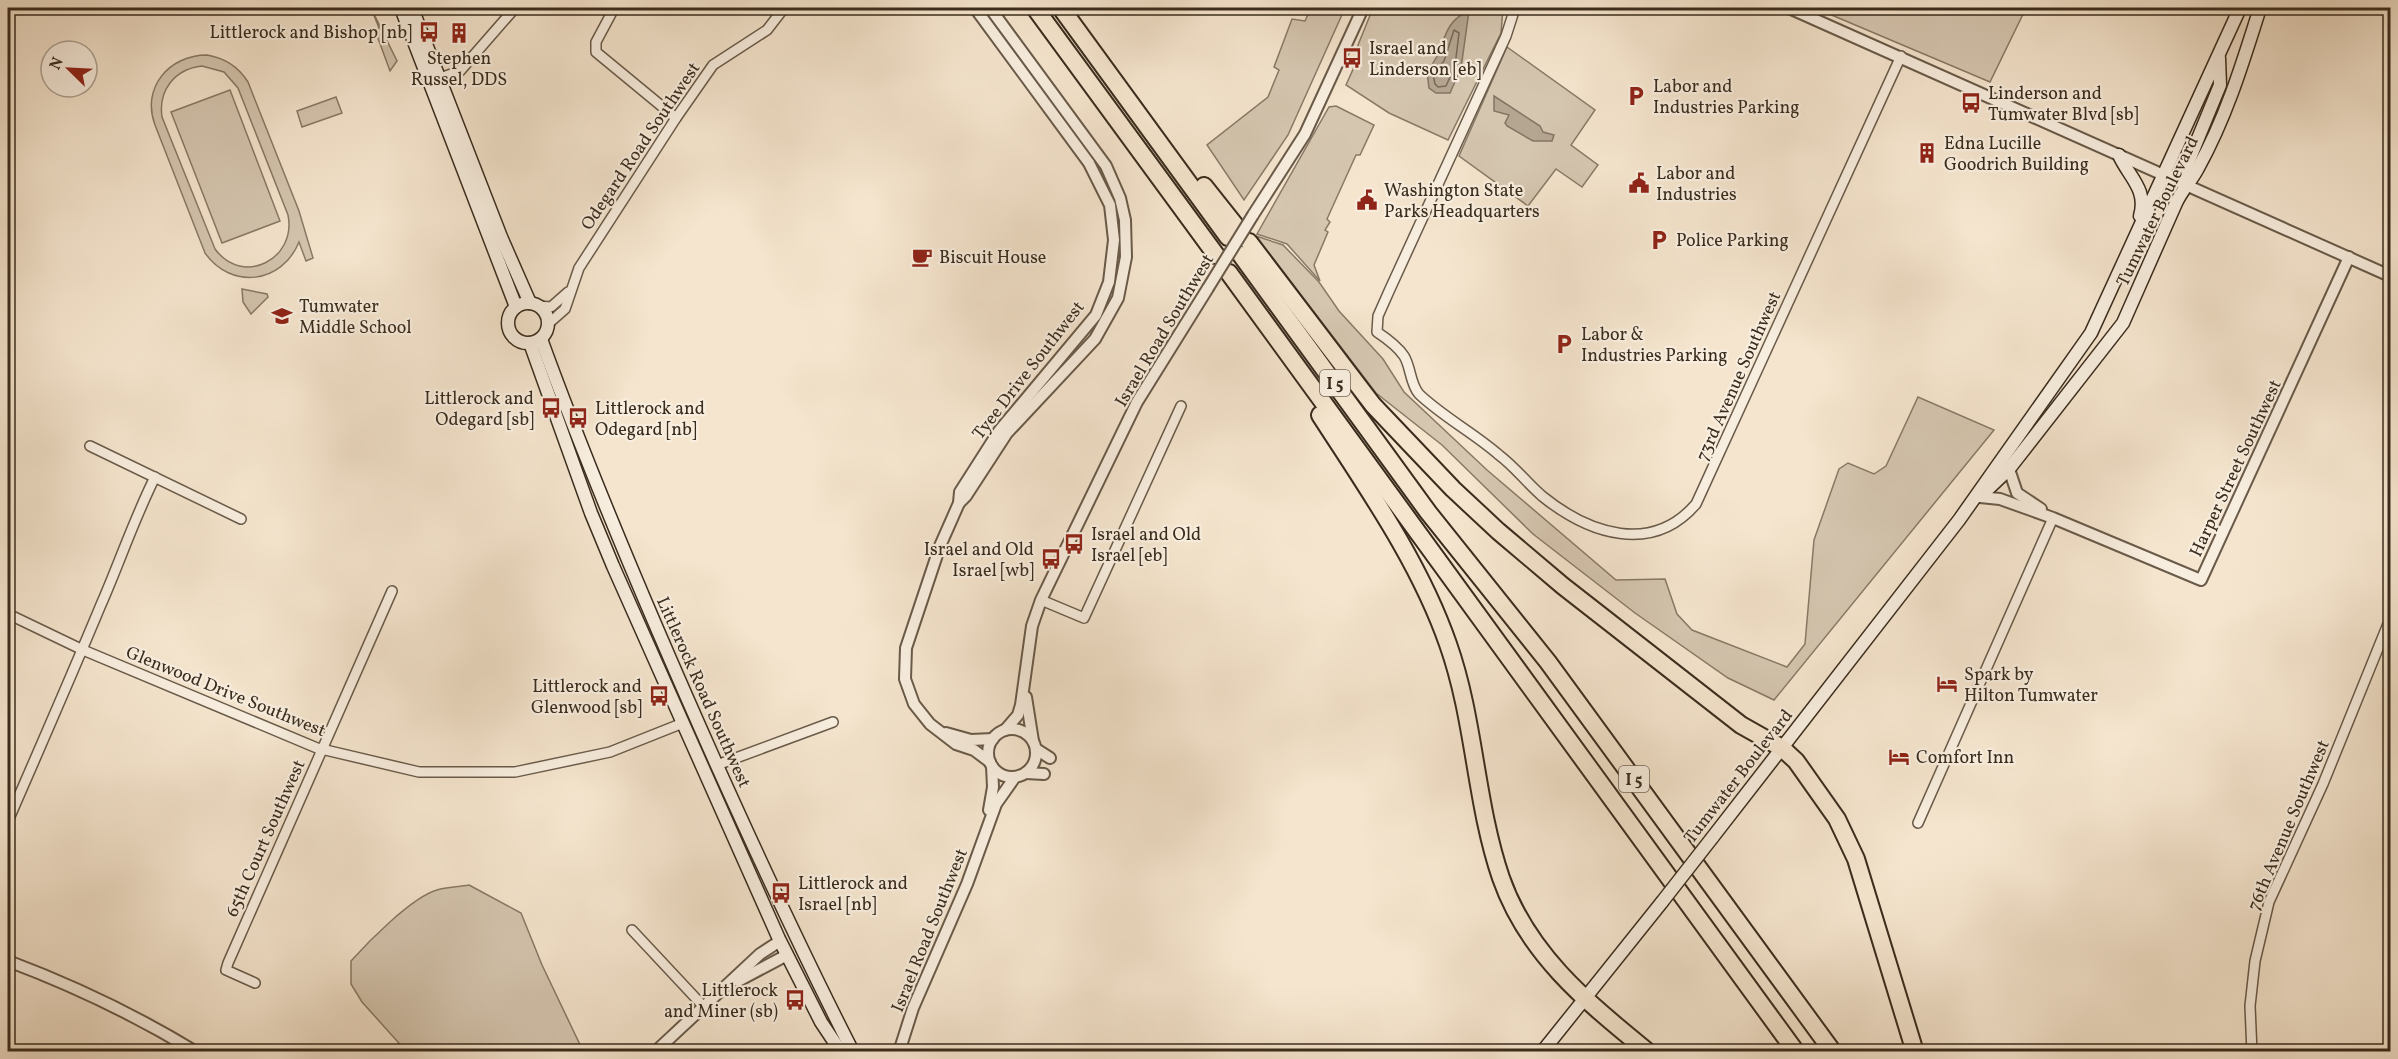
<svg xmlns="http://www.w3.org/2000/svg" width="2398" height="1059" viewBox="0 0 2398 1059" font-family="Vollkorn,serif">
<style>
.green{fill:#d5c6b0;stroke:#887966;stroke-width:1.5;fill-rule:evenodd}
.water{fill:#b5a692;stroke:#847563;stroke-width:1.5}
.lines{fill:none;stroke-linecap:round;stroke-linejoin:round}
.shore{stroke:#786958;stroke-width:1.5}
.minor-casing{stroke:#695a49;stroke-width:12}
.tertiary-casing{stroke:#695a49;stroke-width:14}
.secondary-casing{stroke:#3a2c1d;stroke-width:15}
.motorway-casing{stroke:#3a2c1d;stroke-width:20}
.minor{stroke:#f8eedf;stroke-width:9}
.tertiary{stroke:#f8eedf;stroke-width:10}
.secondary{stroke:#f8eedf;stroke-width:12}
.motorway{stroke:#f5e5ce;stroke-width:16}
.tertiary-bridge-casing{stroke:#695a49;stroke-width:14;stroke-linecap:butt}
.secondary-bridge-casing{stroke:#3a2c1d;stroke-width:15;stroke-linecap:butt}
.tertiary-bridge{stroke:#f8eedf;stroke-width:10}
.secondary-bridge{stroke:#f8eedf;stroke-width:12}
.labels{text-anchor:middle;stroke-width:4.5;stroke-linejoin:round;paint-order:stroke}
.shield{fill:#f8eedf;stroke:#736657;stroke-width:1.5}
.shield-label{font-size:16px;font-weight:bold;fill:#3a2c1d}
.poi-label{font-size:18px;fill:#3a2c1d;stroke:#f8eedf;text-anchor:start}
.street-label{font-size:18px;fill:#3a2c1d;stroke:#f8eedf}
</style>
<rect width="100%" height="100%" fill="#f5e5ce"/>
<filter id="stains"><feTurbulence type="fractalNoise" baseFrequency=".00333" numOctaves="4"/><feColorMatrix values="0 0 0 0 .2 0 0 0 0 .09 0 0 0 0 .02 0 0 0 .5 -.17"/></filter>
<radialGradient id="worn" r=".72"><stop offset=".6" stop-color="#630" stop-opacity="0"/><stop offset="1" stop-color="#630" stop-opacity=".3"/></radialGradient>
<g class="green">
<path d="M 371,8 L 397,61 L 390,71 L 375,30 L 379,28 Z"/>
<path d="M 1311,8 L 1345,8 L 1288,135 L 1244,200 L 1207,145 L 1268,97 L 1279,70 L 1274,67 L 1292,19 L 1305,21 Z"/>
<path d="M 1373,8 L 1503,8 L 1501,33 L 1448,140 L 1389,113 L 1346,85 L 1359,56 L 1358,45 Z"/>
<path d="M 1815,8 L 2026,8 L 1990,82 Z"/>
<path d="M 1507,47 L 1595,110 L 1571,145 L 1598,165 L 1582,187 L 1556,169 L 1528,206 L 1459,156 Z"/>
<path d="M 207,55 C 225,58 238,66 248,82 L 299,211 L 313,258 L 306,261 L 299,242 C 282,284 231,290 205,253 L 155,125 C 141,88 169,55 207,55 ZM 202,66 L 224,72 L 238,88 L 288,215 C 297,259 243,287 215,249 L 162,117 C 158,90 175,69 202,66 Z"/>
<path d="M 230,90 L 280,221 L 222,243 L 171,112 Z"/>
<path d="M 336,97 L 342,113 L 302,127 L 297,111 Z"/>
<path d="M 1336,106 L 1374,125 L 1360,155 L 1356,155 L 1327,219 L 1330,222 L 1325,230 L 1328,232 L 1314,265 L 1320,281 L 1287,244 L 1257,234 L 1329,107 Z"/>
<path d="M 1256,236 L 1283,245 L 1319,282 L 1339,311 L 1383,359 L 1404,392 L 1487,470 L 1616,580 L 1665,579 L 1677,614 L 1692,630 L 1787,667 L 1805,644 L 1814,540 L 1839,469 L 1848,463 L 1874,474 L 1886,466 L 1918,397 L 1994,430 L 1774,700 L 1728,678 L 1635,613 L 1533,534 L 1442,445 L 1376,393 Z"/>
<path d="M 242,289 L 267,294 L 268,297 L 251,314 L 243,302 Z"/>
<path d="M 469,885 L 521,913 L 542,965 L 583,1051 L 406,1051 L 362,1002 L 351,984 L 351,961 C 368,942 412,897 437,890 C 447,887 459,887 469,885 Z"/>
</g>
<g class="water">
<path d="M 1469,11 L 1461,68 L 1450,93 L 1436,93 L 1429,88 L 1427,71 C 1447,50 1439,23 1469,11 Z"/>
<path d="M 1494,96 L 1540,126 L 1543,132 L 1554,135 L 1552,141 L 1533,141 L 1507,126 L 1505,123 L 1509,115 L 1494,111 Z"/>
</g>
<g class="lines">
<path class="shore" d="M 1454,30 L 1459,33 L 1455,66 L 1446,86 L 1438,87 L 1435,84 L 1433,74 L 1444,61 Z"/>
<g class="minor-casing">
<g id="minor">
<path d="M 608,8 L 611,14 L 596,42 L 596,52 L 676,118"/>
<path d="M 1515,8 L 1506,36 L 1390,289 L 1378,316 L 1377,332 C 1386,338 1398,347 1404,356 C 1411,367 1410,384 1419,394 C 1443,417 1474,433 1499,455 C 1515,467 1527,483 1542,496 C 1589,534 1652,555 1696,504 L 1901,56"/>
<path d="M 440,78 L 460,71 L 515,8"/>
<path d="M 538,306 L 551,307 L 568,292"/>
<path d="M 548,324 L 565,309 L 579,268 L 676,118 L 713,65 L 767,30 L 784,8"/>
<path d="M 90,446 L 241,519"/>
<path d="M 1041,600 L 1084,618 L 1181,406"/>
<path d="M 8,614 L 83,650 L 317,748 L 419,772 L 515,772 L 610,752 L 683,723"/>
<path d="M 717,765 L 833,722"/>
<path d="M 8,821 C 39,750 70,679 100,607 C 119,564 134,519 155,477"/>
<path d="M 1918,823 L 2053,518"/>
<path d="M 632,930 L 704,1007"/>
<path d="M 255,983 L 226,970 L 228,963 L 392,591"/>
<path d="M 2252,1052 L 2250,1006 L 2255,961 L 2269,902 L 2323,784 L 2390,619"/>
</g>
</g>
<g class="tertiary-casing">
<g id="tertiary">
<path d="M 975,8 L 1089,163 L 1110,205 L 1114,240 L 1109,282 L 1096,315 L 999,431 L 960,492 L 959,503 L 940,546 L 906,648 L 905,679 L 914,704 L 930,724 L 956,744 L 974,750 L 990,762"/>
<path d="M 1789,8 L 2390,276"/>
<path d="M 1253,215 L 1305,134 L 1363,8"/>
<path d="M 2009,469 L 2017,493 L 2041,509"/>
<path d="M 1980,497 L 2000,499 L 2053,518 L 2201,580 L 2349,257"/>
<path d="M 959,503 L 966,496 L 1007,433 L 1095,339 L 1118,298 L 1126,257 L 1125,220 L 1120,198 L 1106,166 L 990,8"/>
<path d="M 1026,697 L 1033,741"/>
<circle cx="1012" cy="753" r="24"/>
<path d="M 1005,730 L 1018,715 L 1021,705 L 1032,626 L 1041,600 L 1137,402 L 1208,288"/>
<path d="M 946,733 L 971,740 L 993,739"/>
<path d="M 1036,749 L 1050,758"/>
<path d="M 1026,773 L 1044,774"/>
<path d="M 989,810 L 993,787 L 992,766"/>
<path d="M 8,961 C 72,985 137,1016 196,1052"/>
<path d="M 738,981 L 787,955"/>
<path d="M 655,1052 L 760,954 L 780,941"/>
<path d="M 899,1052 L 913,1008 L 967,884 L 996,804 L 1015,777"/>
</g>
</g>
<g class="secondary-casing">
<g id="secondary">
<path d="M 401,8 L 516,307"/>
<path d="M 412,8 L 501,237 L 530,303"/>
<path d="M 2119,155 C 2128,176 2148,189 2140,216"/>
<path d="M 2185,185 L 2185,170 L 2220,85 L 2219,58"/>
<circle cx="528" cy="323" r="20"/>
<path d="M 541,339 C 593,482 653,622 715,761 C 759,859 804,956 853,1052"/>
<path d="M 530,343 L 591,513 L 613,566 L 779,939 L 821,1022 L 841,1052"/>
<path d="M 1986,491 L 2009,469 L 2123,323 L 2176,203 C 2182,190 2192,180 2198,168 C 2226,118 2243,62 2260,8"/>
<path d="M 1712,838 L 1959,520 L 2091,333 L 2240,8"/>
<path d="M 1542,1052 L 1662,902"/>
</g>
</g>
<g class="motorway-casing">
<g id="motorway">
<path d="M 1035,8 L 1216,255"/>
<path d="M 1061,8 L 1228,237"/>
<path d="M 1204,186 L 1235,225"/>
<path d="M 1249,242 L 1373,405 L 1453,489 L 1498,531 L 1563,586 L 1741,725 L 1782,748 L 1796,761 L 1837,819 L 1856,859 L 1915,1052"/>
<path d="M 1241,255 L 1428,512 L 1548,662 L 1833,1052"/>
<path d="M 1229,273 L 1796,1052"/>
<path d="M 1320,415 C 1367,488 1419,561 1448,644 C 1475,720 1475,802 1501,878 C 1528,955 1587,1002 1648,1052"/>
</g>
</g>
<use href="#minor" class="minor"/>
<use href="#tertiary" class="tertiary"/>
<use href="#secondary" class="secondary"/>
<use href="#motorway" class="motorway"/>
<g class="tertiary-bridge-casing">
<path id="tertiary-bridge" d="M 1208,288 L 1253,215"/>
</g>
<g class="secondary-bridge-casing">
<path id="secondary-bridge" d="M 1662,902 L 1712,838"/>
</g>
<use href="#tertiary-bridge" class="tertiary-bridge"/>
<use href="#secondary-bridge" class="secondary-bridge"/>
</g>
<defs>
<g id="bus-bare" transform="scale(1.62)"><path d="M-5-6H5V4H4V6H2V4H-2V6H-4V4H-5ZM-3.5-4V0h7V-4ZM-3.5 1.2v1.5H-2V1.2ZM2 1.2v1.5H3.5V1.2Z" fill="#8f2418" stroke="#f8eedf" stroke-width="2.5" paint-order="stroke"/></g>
<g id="building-bare" transform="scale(1.62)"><path d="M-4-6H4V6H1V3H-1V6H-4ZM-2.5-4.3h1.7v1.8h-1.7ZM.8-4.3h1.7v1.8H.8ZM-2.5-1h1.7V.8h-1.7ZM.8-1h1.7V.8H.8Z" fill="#8f2418" stroke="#f8eedf" stroke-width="2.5" paint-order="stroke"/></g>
<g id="parking-bare" transform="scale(1.62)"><path d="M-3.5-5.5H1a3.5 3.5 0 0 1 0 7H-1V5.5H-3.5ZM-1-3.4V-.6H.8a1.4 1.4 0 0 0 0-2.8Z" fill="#8f2418" stroke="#f8eedf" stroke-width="2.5" paint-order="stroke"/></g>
<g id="civic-bare" transform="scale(1.62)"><path d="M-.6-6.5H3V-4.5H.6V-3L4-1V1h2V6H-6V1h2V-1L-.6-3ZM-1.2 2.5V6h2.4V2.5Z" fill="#8f2418" stroke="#f8eedf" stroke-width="2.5" paint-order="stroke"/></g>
<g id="cafe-bare" transform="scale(1.62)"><path d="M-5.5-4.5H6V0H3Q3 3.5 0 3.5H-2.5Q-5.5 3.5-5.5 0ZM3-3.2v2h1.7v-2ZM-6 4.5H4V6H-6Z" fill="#8f2418" stroke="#f8eedf" stroke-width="2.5" paint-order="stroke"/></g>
<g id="school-bare" transform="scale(1.62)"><path d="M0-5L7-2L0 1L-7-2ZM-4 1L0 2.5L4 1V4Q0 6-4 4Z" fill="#8f2418" stroke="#f8eedf" stroke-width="2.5" paint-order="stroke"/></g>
<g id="hotel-bare" transform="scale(1.62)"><path d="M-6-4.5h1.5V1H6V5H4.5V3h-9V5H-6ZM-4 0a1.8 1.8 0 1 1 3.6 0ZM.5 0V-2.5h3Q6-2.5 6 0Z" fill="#8f2418" stroke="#f8eedf" stroke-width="2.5" paint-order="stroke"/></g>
</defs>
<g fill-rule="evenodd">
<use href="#bus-bare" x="429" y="32"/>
<use href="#building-bare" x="459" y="33"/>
<use href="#bus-bare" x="1352" y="58"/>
<use href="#parking-bare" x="1636" y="96"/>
<use href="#bus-bare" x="1971" y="103"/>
<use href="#building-bare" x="1927" y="153"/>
<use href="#civic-bare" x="1639" y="183"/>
<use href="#civic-bare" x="1367" y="200"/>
<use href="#parking-bare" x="1659" y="240"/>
<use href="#cafe-bare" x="922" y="257"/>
<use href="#school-bare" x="282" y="316"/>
<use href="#parking-bare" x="1564" y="344"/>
<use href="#bus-bare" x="551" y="408"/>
<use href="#bus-bare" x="578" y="418"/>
<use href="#bus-bare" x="1074" y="544"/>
<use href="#bus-bare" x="1051" y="559"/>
<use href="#hotel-bare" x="1947" y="684"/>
<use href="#bus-bare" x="659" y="696"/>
<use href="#hotel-bare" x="1899" y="757"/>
<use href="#bus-bare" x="781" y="893"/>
<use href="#bus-bare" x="795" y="1000"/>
</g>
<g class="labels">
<g class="shield">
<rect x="1320" y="370" width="30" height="26" rx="4.5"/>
<rect x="1619" y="766" width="30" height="26" rx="4.5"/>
</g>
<g class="shield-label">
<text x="1335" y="389">I 5</text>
<text x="1634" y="785">I 5</text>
</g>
<g class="poi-label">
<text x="412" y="38" text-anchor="end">Littlerock and Bishop [nb]</text>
<text x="1369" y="54">Israel and<tspan x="1369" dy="21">Linderson [eb]</tspan></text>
<text x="459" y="64" text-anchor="middle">Stephen<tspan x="459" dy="21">Russel, DDS</tspan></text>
<text x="1653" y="92">Labor and<tspan x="1653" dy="21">Industries Parking</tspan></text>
<text x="1988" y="99">Linderson and<tspan x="1988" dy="21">Tumwater Blvd [sb]</tspan></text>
<text x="1944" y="149">Edna Lucille<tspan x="1944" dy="21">Goodrich Building</tspan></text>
<text x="1656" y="179">Labor and<tspan x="1656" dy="21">Industries</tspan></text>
<text x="1384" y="196">Washington State<tspan x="1384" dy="21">Parks Headquarters</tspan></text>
<text x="1676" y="246">Police Parking</text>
<text x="939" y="263">Biscuit House</text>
<text x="299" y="312">Tumwater<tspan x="299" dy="21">Middle School</tspan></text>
<text x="1581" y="340">Labor &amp;<tspan x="1581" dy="21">Industries Parking</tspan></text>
<text x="534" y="404" text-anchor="end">Littlerock and<tspan x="534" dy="21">Odegard [sb]</tspan></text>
<text x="595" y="414">Littlerock and<tspan x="595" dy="21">Odegard [nb]</tspan></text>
<text x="1091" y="540">Israel and Old<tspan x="1091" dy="21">Israel [eb]</tspan></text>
<text x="1034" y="555" text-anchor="end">Israel and Old<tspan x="1034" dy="21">Israel [wb]</tspan></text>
<text x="1964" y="680">Spark by<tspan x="1964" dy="21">Hilton Tumwater</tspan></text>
<text x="642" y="692" text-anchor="end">Littlerock and<tspan x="642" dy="21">Glenwood [sb]</tspan></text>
<text x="1916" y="763">Comfort Inn</text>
<text x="798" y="889">Littlerock and<tspan x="798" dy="21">Israel [nb]</tspan></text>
<text x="778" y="996" text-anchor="end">Littlerock<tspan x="778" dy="21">and Miner (sb)</tspan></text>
</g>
<g class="street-label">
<text transform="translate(640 146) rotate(-56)" y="6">Odegard Road Southwest</text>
<text transform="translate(2157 211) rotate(-64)" y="6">Tumwater Boulevard</text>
<text transform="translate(1164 330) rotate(-59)" y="6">Israel Road Southwest</text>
<text transform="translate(1028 370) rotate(-52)" y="6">Tyee Drive Southwest</text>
<text transform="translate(1738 376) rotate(-66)" y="6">73rd Avenue Southwest</text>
<text transform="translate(2235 468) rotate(-65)" y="6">Harper Street Southwest</text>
<text transform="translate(226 691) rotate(22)" y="6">Glenwood Drive Southwest</text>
<text transform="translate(704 692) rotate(66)" y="6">Littlerock Road Southwest</text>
<text transform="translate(1738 776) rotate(-52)" y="6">Tumwater Boulevard</text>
<text transform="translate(2288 825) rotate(-67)" y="6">76th Avenue Southwest</text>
<text transform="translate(265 838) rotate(-66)" y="6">65th Court Southwest</text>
<text transform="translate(929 930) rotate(-68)" y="6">Israel Road Southwest</text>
</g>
</g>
<rect width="2398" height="1059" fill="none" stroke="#f5e5ce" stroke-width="30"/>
<rect x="9" y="9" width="2380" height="1041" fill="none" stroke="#3a2c1d" stroke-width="3"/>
<rect x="15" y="15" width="2368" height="1029" fill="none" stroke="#3a2c1d" stroke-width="1.5"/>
<g transform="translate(69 69) rotate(294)"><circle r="28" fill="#f8eedf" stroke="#aca091" stroke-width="1.5"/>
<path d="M0-4.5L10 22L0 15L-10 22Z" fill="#8f2418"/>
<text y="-9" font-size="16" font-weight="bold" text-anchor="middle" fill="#3a2c1d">N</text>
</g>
<rect width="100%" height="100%" filter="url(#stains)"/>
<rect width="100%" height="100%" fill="url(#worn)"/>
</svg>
